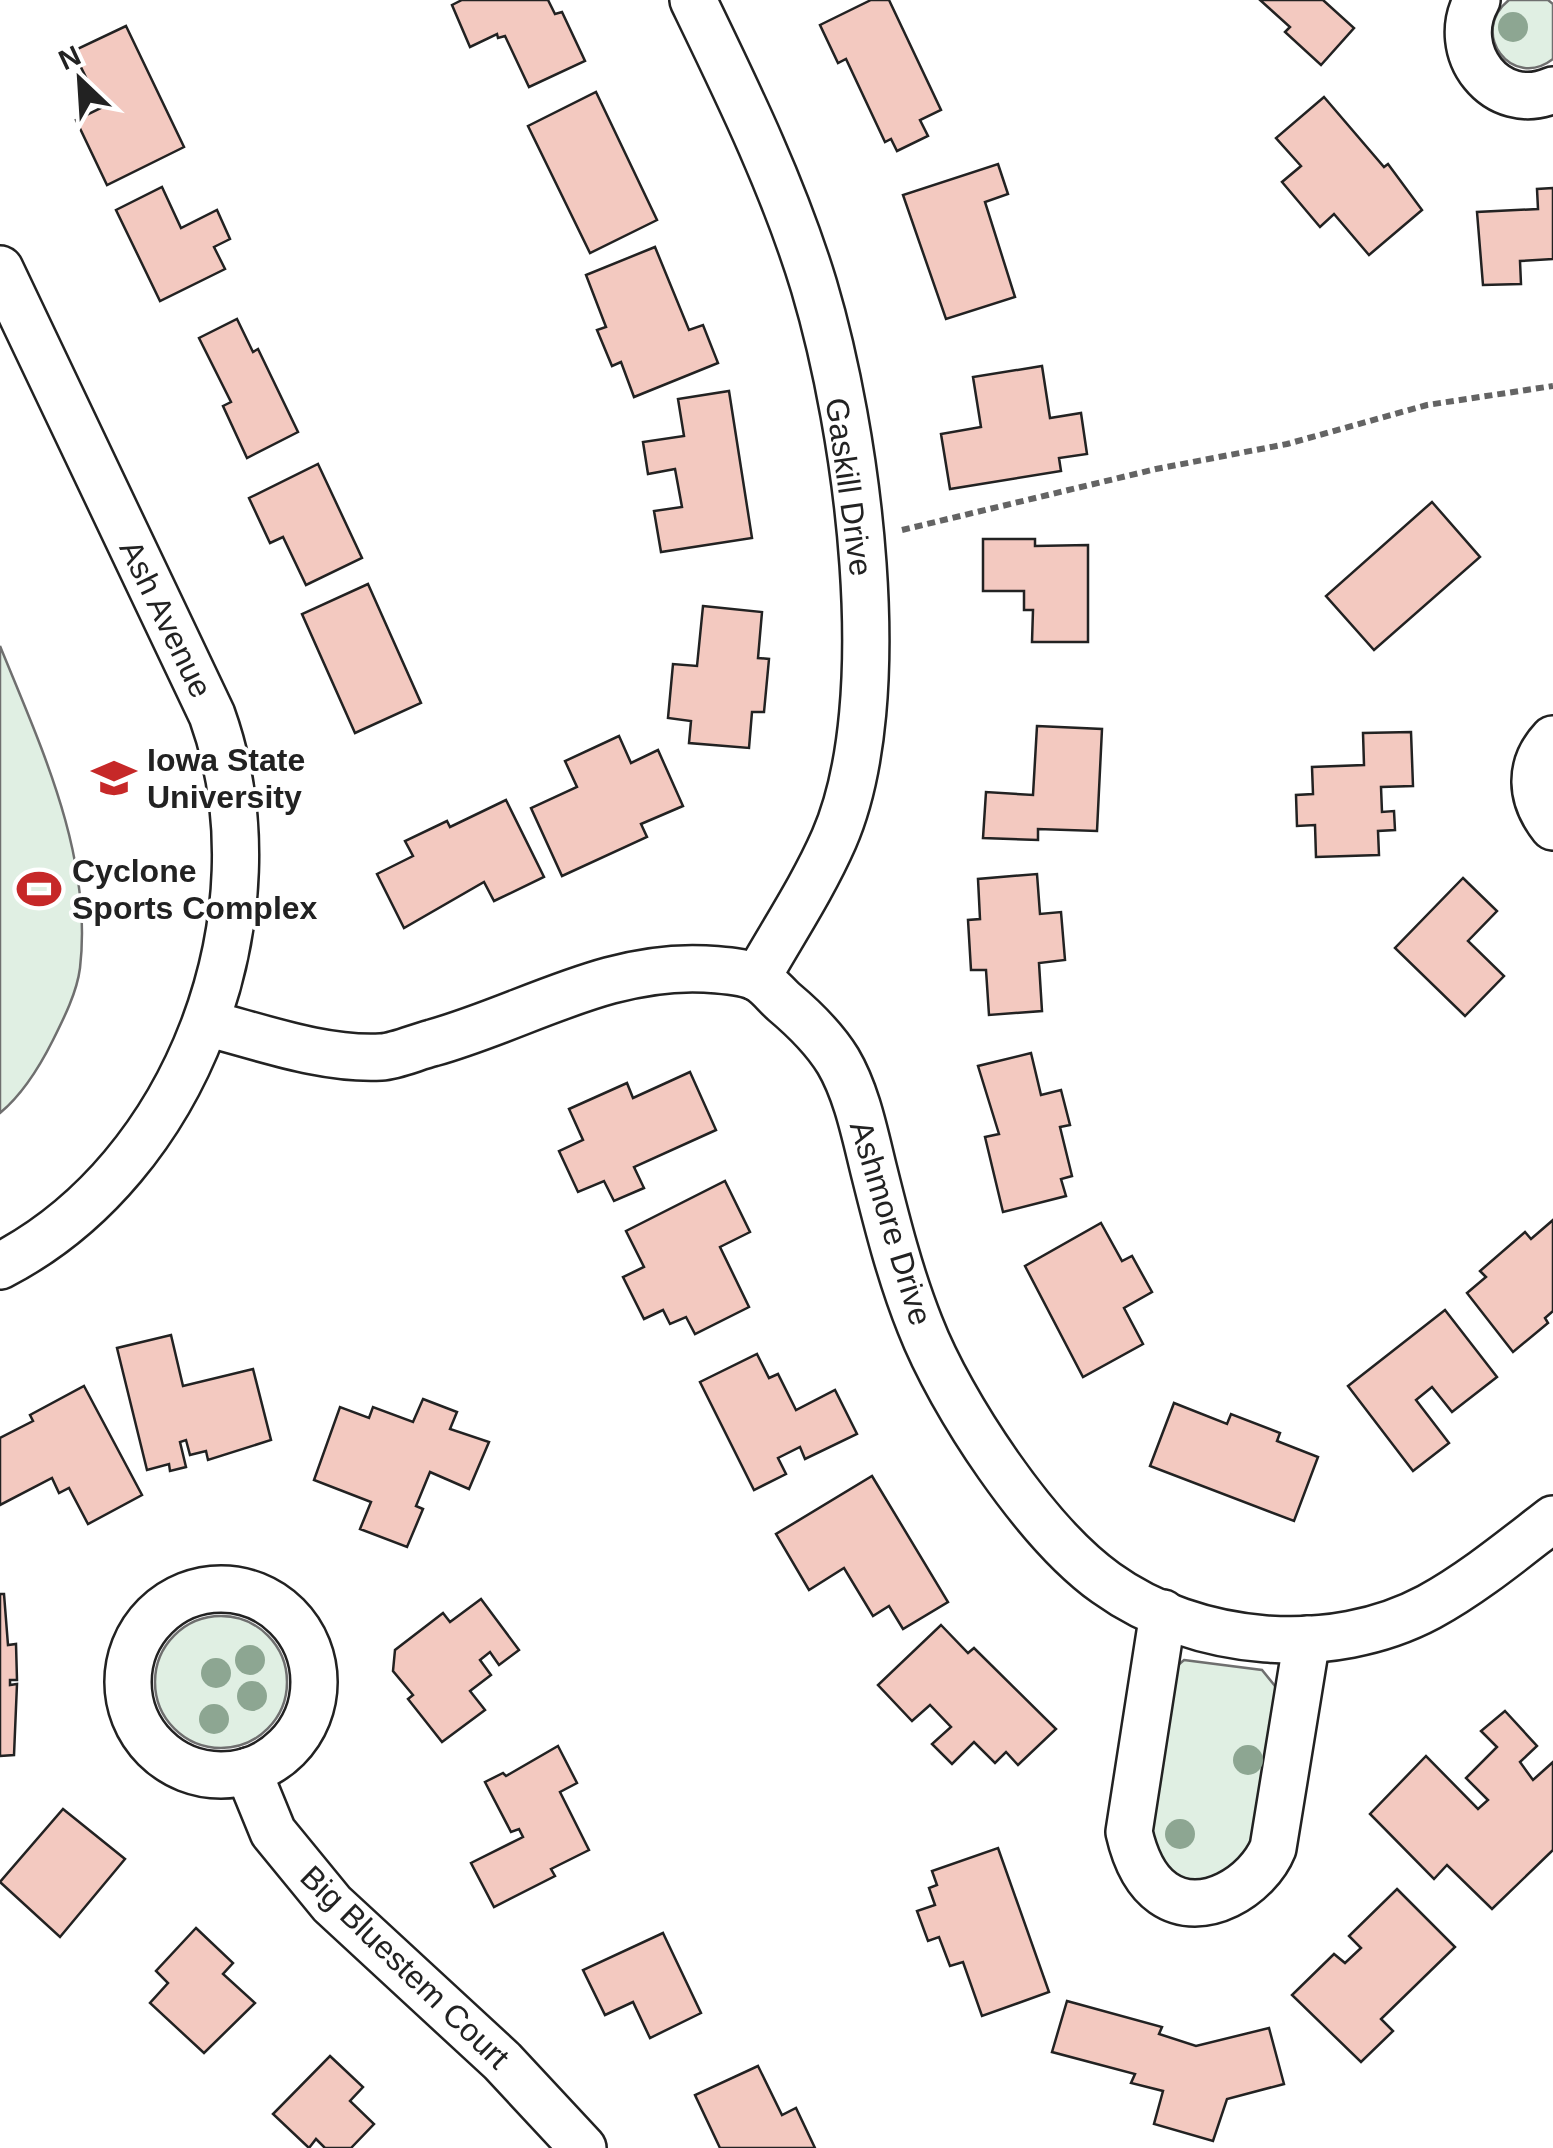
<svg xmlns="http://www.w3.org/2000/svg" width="1553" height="2148" viewBox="0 0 1553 2148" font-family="Arial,sans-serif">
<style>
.green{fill:#e0efe3;stroke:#6f6f6f;stroke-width:2.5}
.building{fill:#f3c9c0;stroke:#222;stroke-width:2.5}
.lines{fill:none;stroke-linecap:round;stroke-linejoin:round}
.minor-casing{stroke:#222;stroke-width:50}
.path{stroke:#646464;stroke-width:6;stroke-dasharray:8 5;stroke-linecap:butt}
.minor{stroke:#fff;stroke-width:45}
.tree{fill:#8da692}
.labels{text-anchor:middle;stroke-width:8;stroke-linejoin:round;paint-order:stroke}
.street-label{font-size:32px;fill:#222;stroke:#fff}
.poi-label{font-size:32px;font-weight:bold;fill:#222;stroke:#fff;text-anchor:start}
</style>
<rect width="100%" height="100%" fill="#fff"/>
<g class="green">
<path d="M 1509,0 L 1548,0 L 1553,4 L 1553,59 C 1512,91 1468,32 1509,0 Z"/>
<path d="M 0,646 C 41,747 93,856 80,968 C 77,992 64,1018 53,1040 C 40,1066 23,1094 0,1113 Z"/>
<circle cx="221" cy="1682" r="66"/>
<path d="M 1184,1660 L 1262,1670 L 1275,1686 L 1277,1698 L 1253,1844 C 1240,1876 1214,1880 1183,1881 L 1151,1855 L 1147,1812 L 1177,1666 Z"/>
</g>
<g class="building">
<path d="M 462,0 L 548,0 L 555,14 L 562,12 L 585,61 L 529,87 L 505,36 L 498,38 L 497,34 L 470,47 L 452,5 Z"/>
<path d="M 871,0 L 889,0 L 941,110 L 920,120 L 928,136 L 897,151 L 891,139 L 885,142 L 846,59 L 838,63 L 820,25 Z"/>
<path d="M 1260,0 L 1323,0 L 1354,28 L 1321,65 L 1285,32 L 1290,27 Z"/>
<path d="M 126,26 L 184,147 L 107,185 L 76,120 L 101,108 L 73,51 Z"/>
<path d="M 596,92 L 657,220 L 590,253 L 528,126 Z"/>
<path d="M 1324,97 L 1384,167 L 1388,164 L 1422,210 L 1369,255 L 1334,214 L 1320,227 L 1282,182 L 1301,166 L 1276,138 Z"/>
<path d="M 998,164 L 1008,194 L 985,202 L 1015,297 L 946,319 L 903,195 Z"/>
<path d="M 162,187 L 181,228 L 217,210 L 230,239 L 214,247 L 225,269 L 160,301 L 116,210 Z"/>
<path d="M 1553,188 L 1553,259 L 1520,261 L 1521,284 L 1483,285 L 1477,212 L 1538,209 L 1537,189 Z"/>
<path d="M 655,247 L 689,330 L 703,325 L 718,363 L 634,397 L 621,362 L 612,366 L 597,330 L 606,327 L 586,275 Z"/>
<path d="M 237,319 L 253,352 L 258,349 L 298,432 L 247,458 L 223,406 L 231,402 L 199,338 Z"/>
<path d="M 1042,366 L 1050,418 L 1081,413 L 1087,454 L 1059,458 L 1061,471 L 950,489 L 941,434 L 981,427 L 973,377 Z"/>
<path d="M 729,391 L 752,538 L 661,552 L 654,511 L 682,507 L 675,469 L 648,474 L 643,442 L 684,436 L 678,399 Z"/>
<path d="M 318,464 L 362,558 L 306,585 L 283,537 L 270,543 L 249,498 Z"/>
<path d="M 1432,502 L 1480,557 L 1374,650 L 1326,596 Z"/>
<path d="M 983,539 L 1035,539 L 1035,546 L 1088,545 L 1088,642 L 1032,642 L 1033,610 L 1024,610 L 1024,591 L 983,591 Z"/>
<path d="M 368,584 L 421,703 L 355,733 L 302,614 Z"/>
<path d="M 703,606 L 762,612 L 758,658 L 769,659 L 764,712 L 752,712 L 749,748 L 689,743 L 691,721 L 668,718 L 673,664 L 697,666 Z"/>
<path d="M 1037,726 L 1102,729 L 1097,831 L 1038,829 L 1038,840 L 983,838 L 986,792 L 1033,795 Z"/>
<path d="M 1411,732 L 1413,786 L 1381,787 L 1382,812 L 1394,811 L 1395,830 L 1378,831 L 1379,855 L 1316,857 L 1315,825 L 1297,826 L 1296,795 L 1313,794 L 1312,767 L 1364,765 L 1363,733 Z"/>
<path d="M 619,736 L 631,763 L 658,750 L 683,806 L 641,824 L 647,837 L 562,876 L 531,808 L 577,787 L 565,761 Z"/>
<path d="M 506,800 L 544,877 L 494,901 L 484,882 L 404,928 L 377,874 L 413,856 L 405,841 L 447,821 L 450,827 Z"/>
<path d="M 1037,874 L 1040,914 L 1061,912 L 1065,960 L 1039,963 L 1042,1011 L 989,1015 L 986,970 L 971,970 L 968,920 L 980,919 L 978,879 Z"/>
<path d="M 1463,878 L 1497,911 L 1468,941 L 1504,976 L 1465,1016 L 1395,948 Z"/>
<path d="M 1031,1053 L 1041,1095 L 1061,1090 L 1070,1125 L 1060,1127 L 1072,1176 L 1061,1179 L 1066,1196 L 1003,1212 L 985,1137 L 999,1134 L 978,1066 Z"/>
<path d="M 690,1072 L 716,1130 L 634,1167 L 644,1188 L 614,1201 L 604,1181 L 578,1192 L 559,1151 L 583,1140 L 569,1109 L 627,1083 L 633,1098 Z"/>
<path d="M 725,1181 L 750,1232 L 720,1247 L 749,1307 L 695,1334 L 686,1317 L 670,1324 L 663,1310 L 644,1319 L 623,1277 L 644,1267 L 626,1231 Z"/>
<path d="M 1553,1220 L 1553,1311 L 1545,1318 L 1548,1323 L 1513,1352 L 1467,1293 L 1486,1277 L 1480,1271 L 1525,1232 L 1531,1239 Z"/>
<path d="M 1101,1223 L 1122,1261 L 1132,1256 L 1152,1292 L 1124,1308 L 1143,1344 L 1083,1377 L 1025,1266 Z"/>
<path d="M 1445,1310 L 1497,1377 L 1452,1412 L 1432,1387 L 1416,1400 L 1449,1443 L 1413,1471 L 1348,1386 Z"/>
<path d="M 171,1335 L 183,1386 L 253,1369 L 271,1440 L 208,1460 L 206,1451 L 190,1455 L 186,1440 L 180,1442 L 186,1467 L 170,1471 L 169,1464 L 147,1470 L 117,1348 Z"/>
<path d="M 757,1354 L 769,1378 L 778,1374 L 796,1410 L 835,1390 L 857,1434 L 805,1459 L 800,1447 L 778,1458 L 786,1474 L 754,1490 L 700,1382 Z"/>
<path d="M 84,1386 L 142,1495 L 88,1524 L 69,1488 L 59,1493 L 52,1478 L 0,1505 L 0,1438 L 33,1421 L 30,1415 Z"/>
<path d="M 423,1399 L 457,1412 L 450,1429 L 489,1442 L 469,1489 L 430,1472 L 416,1506 L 423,1509 L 407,1547 L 360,1529 L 371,1502 L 314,1480 L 340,1407 L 369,1418 L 373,1407 L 413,1422 Z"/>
<path d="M 1174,1403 L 1227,1424 L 1231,1414 L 1280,1433 L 1277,1441 L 1318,1457 L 1294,1521 L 1150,1466 Z"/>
<path d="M 872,1476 L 948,1602 L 903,1629 L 889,1606 L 873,1616 L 844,1568 L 809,1590 L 776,1534 Z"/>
<path d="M 0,1594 L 4,1594 L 8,1645 L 16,1644 L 17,1680 L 10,1680 L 10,1685 L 17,1684 L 14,1755 L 0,1756 Z"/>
<path d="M 481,1599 L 519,1650 L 499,1665 L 490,1652 L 480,1660 L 491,1675 L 470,1691 L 485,1710 L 442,1742 L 408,1699 L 413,1695 L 393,1671 L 395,1650 L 443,1613 L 450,1622 Z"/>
<path d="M 941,1625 L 968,1653 L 974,1648 L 1056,1729 L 1018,1765 L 1006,1752 L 995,1763 L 974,1742 L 952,1764 L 932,1744 L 951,1727 L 930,1705 L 912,1721 L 878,1685 Z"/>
<path d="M 1505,1711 L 1537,1746 L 1520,1762 L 1533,1780 L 1553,1762 L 1553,1850 L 1492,1909 L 1447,1865 L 1434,1879 L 1370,1814 L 1426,1756 L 1478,1809 L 1488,1800 L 1466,1778 L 1497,1747 L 1481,1731 Z"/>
<path d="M 558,1746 L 577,1783 L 560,1792 L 589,1850 L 551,1869 L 555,1876 L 494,1907 L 471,1863 L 523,1837 L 519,1829 L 511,1832 L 485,1782 L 503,1773 L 506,1776 Z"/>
<path d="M 63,1809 L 125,1859 L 60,1937 L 0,1882 Z"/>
<path d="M 998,1848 L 1049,1992 L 982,2016 L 963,1962 L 950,1966 L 939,1937 L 928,1941 L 917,1911 L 935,1905 L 929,1888 L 937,1885 L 932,1871 Z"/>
<path d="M 1397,1889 L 1455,1947 L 1381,2019 L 1393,2031 L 1361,2062 L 1292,1995 L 1334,1954 L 1345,1963 L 1361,1948 L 1349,1936 Z"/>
<path d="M 196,1928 L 233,1963 L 223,1974 L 255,2003 L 204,2053 L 150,2003 L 168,1983 L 156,1971 Z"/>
<path d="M 663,1933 L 701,2013 L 650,2038 L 633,2002 L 605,2015 L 583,1970 Z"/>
<path d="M 1067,2001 L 1162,2027 L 1159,2034 L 1196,2046 L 1269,2028 L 1284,2084 L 1227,2099 L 1213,2141 L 1154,2124 L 1163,2091 L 1131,2083 L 1135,2074 L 1052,2052 Z"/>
<path d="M 330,2056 L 363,2087 L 350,2101 L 374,2124 L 351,2148 L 325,2148 L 316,2139 L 309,2148 L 273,2114 Z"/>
<path d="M 758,2066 L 782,2115 L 796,2108 L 815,2148 L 720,2148 L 695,2095 Z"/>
</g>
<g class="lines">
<g class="minor-casing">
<g id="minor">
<path d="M 693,0 C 738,93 784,187 814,286 C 857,430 895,699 834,839 C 813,887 783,932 757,978"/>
<path d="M 1477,0 C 1448,51 1496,115 1553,90"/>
<path d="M 0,269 L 212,715 C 283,913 188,1169 0,1266"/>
<path d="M 1553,739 C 1528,766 1530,798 1553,827"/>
<path d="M 206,1023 C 261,1037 323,1060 381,1057 C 397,1056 416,1047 432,1043 C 525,1017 606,964 705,969 C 720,970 744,971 757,978 C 767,983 776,995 784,1002 C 803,1018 825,1040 838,1061 C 857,1093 865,1135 874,1171 C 887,1223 900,1275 920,1325 C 951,1405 1036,1533 1106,1583 C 1196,1648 1332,1659 1429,1607 C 1473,1583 1514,1549 1553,1519"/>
<circle cx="221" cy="1682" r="93"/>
<path d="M 1163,1613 L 1129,1832 C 1134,1854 1143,1879 1163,1893 C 1203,1921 1258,1885 1273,1848 L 1307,1639"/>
<path d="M 248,1771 L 273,1832 L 332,1904 L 502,2061 L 583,2148"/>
</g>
</g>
<path class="path" d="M 902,530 L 1156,469 L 1287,444 L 1427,405 L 1553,386"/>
<use href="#minor" class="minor"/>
</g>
<g class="tree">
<circle cx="1513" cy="27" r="15"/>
<circle cx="250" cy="1660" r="15"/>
<circle cx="216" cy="1673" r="15"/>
<circle cx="252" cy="1696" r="15"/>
<circle cx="214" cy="1719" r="15"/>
<circle cx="1248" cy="1760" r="15"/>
<circle cx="1180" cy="1834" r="15"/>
</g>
<defs>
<g id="university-bare" transform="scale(3.45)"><path d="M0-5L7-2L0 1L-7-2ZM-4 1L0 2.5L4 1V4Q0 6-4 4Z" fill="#c62828" stroke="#fff" stroke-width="2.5" paint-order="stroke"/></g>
<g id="stadium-bare" transform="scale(3.45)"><path d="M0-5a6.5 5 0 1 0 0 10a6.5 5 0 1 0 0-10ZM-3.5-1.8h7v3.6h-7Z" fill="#c62828" stroke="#fff" stroke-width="2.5" paint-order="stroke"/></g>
</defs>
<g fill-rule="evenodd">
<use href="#university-bare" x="114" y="778"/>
<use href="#stadium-bare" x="39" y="889"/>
</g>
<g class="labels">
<g class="street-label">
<text transform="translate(849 487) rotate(82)" y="11">Gaskill Drive</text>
<text transform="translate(166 619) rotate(64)" y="11">Ash Avenue</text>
<text transform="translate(891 1223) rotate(73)" y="11">Ashmore Drive</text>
<text transform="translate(405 1967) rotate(44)" y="11">Big Bluestem Court</text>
</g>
<g class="poi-label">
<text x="147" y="771">Iowa State<tspan x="147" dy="37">University</tspan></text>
<text x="72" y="882">Cyclone<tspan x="72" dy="37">Sports Complex</tspan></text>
</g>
</g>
<g transform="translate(80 80) rotate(335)" stroke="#ffffff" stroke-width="8" paint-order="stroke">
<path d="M0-8L18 38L0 25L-18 38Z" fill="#222222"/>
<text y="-15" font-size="28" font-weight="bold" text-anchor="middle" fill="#222222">N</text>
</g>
</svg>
